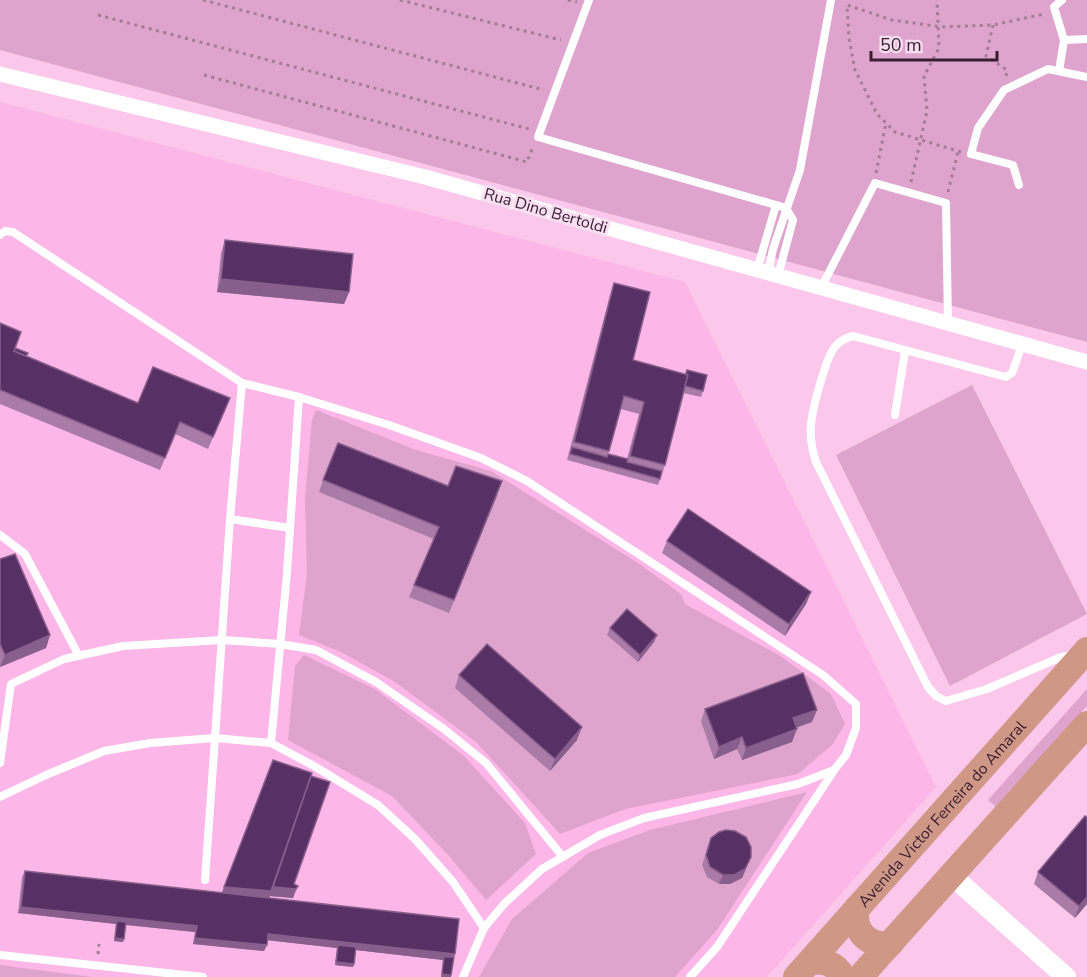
<svg xmlns="http://www.w3.org/2000/svg" width="1087" height="977" viewBox="0 0 1087 977" font-family="'Nunito Sans',sans-serif">
<style>
.built{fill:#fcb6e7}
.green{fill:#dea4cd}
.lines{fill:none;stroke-linecap:round;stroke-linejoin:round}
.path{stroke:#a37c98;stroke-width:3;stroke-dasharray:3 4.5;stroke-linecap:butt}
.service{stroke:#fff;stroke-width:8}
.minor{stroke:#fff;stroke-width:15}
.tertiary{stroke:#fff;stroke-width:20}
.trunk{stroke:#cf9786;stroke-width:26}
.wall{fill:#a97ca7;fill-rule:evenodd}
.shaded-wall{fill:#885e8c}
.building{fill:#573163;stroke:#885e8c;stroke-width:1.5}
.labels{text-anchor:middle;stroke-width:6;stroke-linejoin:round;paint-order:stroke}
.street-label{font-size:16px;fill:#371f31;stroke:#f8def0}
</style>
<rect width="100%" height="100%" fill="#fbc8eb"/>
<path class="built" d="M 0,102 L 685,282 L 936,787 L 767,977 L 0,977 Z"/>
<g class="green">
<path d="M 0,0 L 1087,0 L 1087,342 L 0,50 Z"/>
<path d="M 972,385 L 1087,614 L 950,686 L 836,455 Z"/>
<path d="M 316,410 L 416,450 L 491,471 L 638,563 L 681,594 L 685,604 L 782,657 L 831,694 L 845,724 L 833,744 L 798,774 L 625,809 L 560,834 L 476,742 L 395,682 L 341,652 L 299,635 L 307,574 L 305,497 L 312,420 Z"/>
<path d="M 304,655 L 375,689 L 464,756 L 525,823 L 536,854 L 486,900 L 449,856 L 392,796 L 288,740 L 295,666 Z"/>
<path d="M 1087,689 L 1087,706 L 996,807 L 988,800 Z"/>
<path d="M 807,792 L 717,930 L 675,977 L 479,977 L 512,919 L 588,853 L 650,830 Z"/>
<path d="M 0,965 L 92,977 L 0,977 Z"/>
</g>
<g class="lines">
<g class="path">
<path d="M 203,0 L 544,90"/>
<path d="M 400,0 L 561,40"/>
<path d="M 568,0 L 577,2"/>
<path d="M 98,15 L 529,129"/>
<path d="M 993,25 L 986,56 L 1007,70 L 1006,76"/>
<path d="M 204,75 L 527,162 L 533,147"/>
<path d="M 961,152 L 895,132 L 877,114 L 855,70 L 849,38 L 847,5 L 892,20 L 942,27 L 993,25 L 1044,14"/>
<path d="M 876,173 L 886,123"/>
<path d="M 911,182 L 927,111 L 924,76 L 939,48 L 937,0"/>
<path d="M 948,192 L 958,152"/>
<path d="M 98,954 L 99,944"/>
</g>
<g class="service">
<path d="M 589,0 L 538,137 L 776,205"/>
<path d="M 1064,40 L 1087,39"/>
<path d="M 1059,71 L 1064,40 L 1054,7 L 1062,0"/>
<path d="M 1019,185 L 1013,165 L 971,154 L 978,128 L 1004,90 L 1048,69 L 1087,77"/>
<path d="M 0,235 L 5,231 L 13,232 L 242,383 L 299,397 L 389,425 L 481,458 L 527,481 L 823,675 L 856,704 L 856,728 L 846,755 L 834,770 L 798,784 L 644,818 L 600,835 L 542,869 L 504,904 L 484,928 L 463,977"/>
<path d="M 757,270 L 776,205 L 786,208 L 793,220 L 778,276"/>
<path d="M 768,273 L 773,249 L 800,170 L 831,0"/>
<path d="M 821,288 L 875,183 L 946,203 L 948,323"/>
<path d="M 1022,345 L 1012,373 L 1006,377 L 853,336 C 845,338 839,341 834,348 C 825,361 812,410 811,425 C 810,438 812,450 816,462 L 928,687 L 936,696 L 946,701 L 987,689 L 1061,657 L 1073,655"/>
<path d="M 242,383 L 230,519 L 215,738 L 271,743 L 314,766 L 378,805 L 415,839 L 453,882 L 484,928"/>
<path d="M 895,415 L 905,351"/>
<path d="M 230,519 L 290,528"/>
<path d="M 0,535 L 25,554 L 79,656"/>
<path d="M 271,743 L 287,573 L 299,397"/>
<path d="M 0,763 L 11,684 L 64,659 L 123,646 L 222,640 L 280,644 L 316,650 L 376,682 L 444,729 L 486,763 L 563,857"/>
<path d="M 0,797 L 46,775 L 104,751 L 150,743 L 215,738 L 205,880"/>
<path d="M 0,955 L 203,977"/>
<path d="M 690,977 L 717,947 L 833,772"/>
</g>
<path class="minor" d="M 0,74 L 425,177 L 1087,362"/>
<path class="tertiary" d="M 951,875 L 1066,977"/>
<g class="trunk">
<path d="M 857,908 C 852,930 868,948 891,943"/>
<path d="M 809,963 C 823,959 836,964 843,977"/>
<path id="s1" d="M 796,977 L 1087,650"/>
<path d="M 860,977 L 1087,724"/>
</g>
</g>
<g class="wall">
<path d="M 225,240 L 349,292 L 344,304 L 217,292 L 221,253 Z"/>
<path d="M 614,283 L 633,360 L 685,374 L 687,370 L 703,391 L 701,397 L 683,393 L 665,465 L 658,485 L 567,460 L 610,295 ZM 621,409 L 639,414 L 627,459 L 608,454 Z"/>
<path d="M 0,323 L 15,348 L 27,356 L 138,403 L 230,398 L 208,449 L 175,434 L 160,470 L 0,404 Z"/>
<path d="M 323,480 L 448,486 L 498,494 L 449,613 L 409,597 L 434,539 L 319,492 Z"/>
<path d="M 667,541 L 811,592 L 806,604 L 785,636 L 662,553 Z"/>
<path d="M 0,559 L 50,635 L 46,648 L 0,667 Z"/>
<path d="M 610,628 L 654,642 L 638,662 L 607,635 Z"/>
<path d="M 459,675 L 577,740 L 550,771 L 455,688 Z"/>
<path d="M 705,709 L 812,722 L 796,728 L 792,742 L 742,760 L 737,749 L 714,759 L 701,721 Z"/>
<path d="M 311,776 L 294,884 L 298,886 L 293,898 L 270,896 L 269,898 L 454,957 L 451,977 L 441,977 L 443,960 L 356,950 L 353,967 L 335,965 L 337,948 L 267,940 L 264,951 L 193,944 L 195,932 L 126,925 L 123,942 L 114,941 L 116,924 L 18,913 L 22,877 L 25,871 L 222,893 Z"/>
<path d="M 1087,817 L 1087,904 L 1075,918 L 1034,884 L 1038,872 Z"/>
<path d="M 711,838 L 751,857 L 742,878 L 730,884 L 719,884 L 707,877 L 702,865 Z"/>
</g>
<g class="shaded-wall">
<path d="M 221,279 L 349,292 L 344,304 L 217,292 Z"/>
<path d="M 811,592 L 806,604 L 785,636 L 789,624 Z"/>
<path d="M 50,635 L 46,648 L 0,667 L 5,655 Z"/>
<path d="M 657,635 L 654,642 L 638,662 L 640,655 Z"/>
<path d="M 817,710 L 812,722 L 789,730 L 793,718 Z"/>
<path d="M 582,727 L 577,740 L 550,771 L 555,759 Z"/>
<path d="M 797,729 L 792,742 L 742,760 L 746,748 Z"/>
<path d="M 742,737 L 737,749 L 714,759 L 719,747 Z"/>
<path d="M 751,857 L 742,878 L 730,884 L 719,884 L 723,875 Z"/>
<path d="M 224,887 L 273,887 L 296,889 L 293,898 L 270,896 L 267,904 L 219,900 Z"/>
<path d="M 1087,897 L 1087,904 L 1075,918 L 1079,906 Z"/>
<path d="M 21,907 L 197,926 L 195,932 L 117,924 L 117,921 L 116,924 L 18,913 Z"/>
<path d="M 268,934 L 455,954 L 453,961 L 444,957 L 443,960 L 338,948 L 338,945 L 337,948 L 266,940 Z"/>
<path d="M 115,938 L 124,939 L 123,942 L 114,941 Z"/>
<path d="M 195,938 L 267,945 L 264,951 L 193,944 Z"/>
<path d="M 336,962 L 354,964 L 353,967 L 335,965 Z"/>
<path d="M 442,974 L 451,975 L 451,977 L 441,977 Z"/>
</g>
<g class="building">
<path d="M 225,240 L 353,254 L 349,292 L 221,279 Z"/>
<path d="M 614,283 L 650,292 L 633,360 L 688,375 L 665,465 L 630,456 L 644,402 L 624,396 L 609,451 L 574,442 Z"/>
<path d="M 0,323 L 21,332 L 14,351 L 138,403 L 153,367 L 230,398 L 213,437 L 180,422 L 165,458 L 0,390 Z"/>
<path d="M 15,348 L 28,353 L 26,356 L 14,351 Z"/>
<path d="M 687,370 L 707,375 L 703,391 L 685,386 L 688,375 L 686,374 Z"/>
<path d="M 338,443 L 448,486 L 456,466 L 502,481 L 454,600 L 414,585 L 439,527 L 323,480 Z"/>
<path d="M 572,447 L 607,457 L 608,454 L 628,459 L 627,462 L 662,471 L 660,479 L 570,454 Z"/>
<path d="M 688,509 L 811,592 L 789,624 L 667,541 Z"/>
<path d="M 15,554 L 50,635 L 5,655 L 0,644 L 0,559 Z"/>
<path d="M 627,609 L 657,635 L 640,655 L 610,628 Z"/>
<path d="M 487,644 L 582,727 L 555,759 L 459,675 Z"/>
<path d="M 803,673 L 817,710 L 793,718 L 797,729 L 746,748 L 742,737 L 719,747 L 705,709 Z"/>
<path d="M 273,760 L 312,773 L 271,891 L 224,887 Z"/>
<path d="M 311,776 L 330,782 L 294,884 L 298,886 L 296,889 L 273,887 Z"/>
<path d="M 1085,816 L 1087,817 L 1087,897 L 1079,906 L 1038,872 Z"/>
<path d="M 726,830 L 735,831 L 746,837 L 751,847 L 751,857 L 745,869 L 734,875 L 723,875 L 710,867 L 706,855 L 711,838 L 719,832 Z"/>
<path d="M 25,871 L 459,919 L 455,954 L 268,934 L 267,945 L 195,938 L 197,926 L 21,907 Z"/>
<path d="M 117,921 L 126,922 L 124,939 L 115,938 Z"/>
<path d="M 338,945 L 356,947 L 354,964 L 336,962 Z"/>
<path d="M 444,957 L 454,957 L 451,975 L 442,974 Z"/>
</g>
<g class="labels">
<g class="street-label">
<text transform="translate(546 210) rotate(16)" y="6">Rua Dino Bertoldi</text>
<text dy="6" stroke="none"><textPath href="#s1" startOffset="219">Avenida Victor Ferreira do Amaral</textPath></text>
</g>
</g>
<path d="M871 51v9h126v-9" fill="none" stroke="#371f31" stroke-width="3"/>
<text x="880" y="51" font-size="18" fill="#371f31" stroke="#f8def0" stroke-width="4.5" paint-order="stroke">50 m</text>
</svg>
